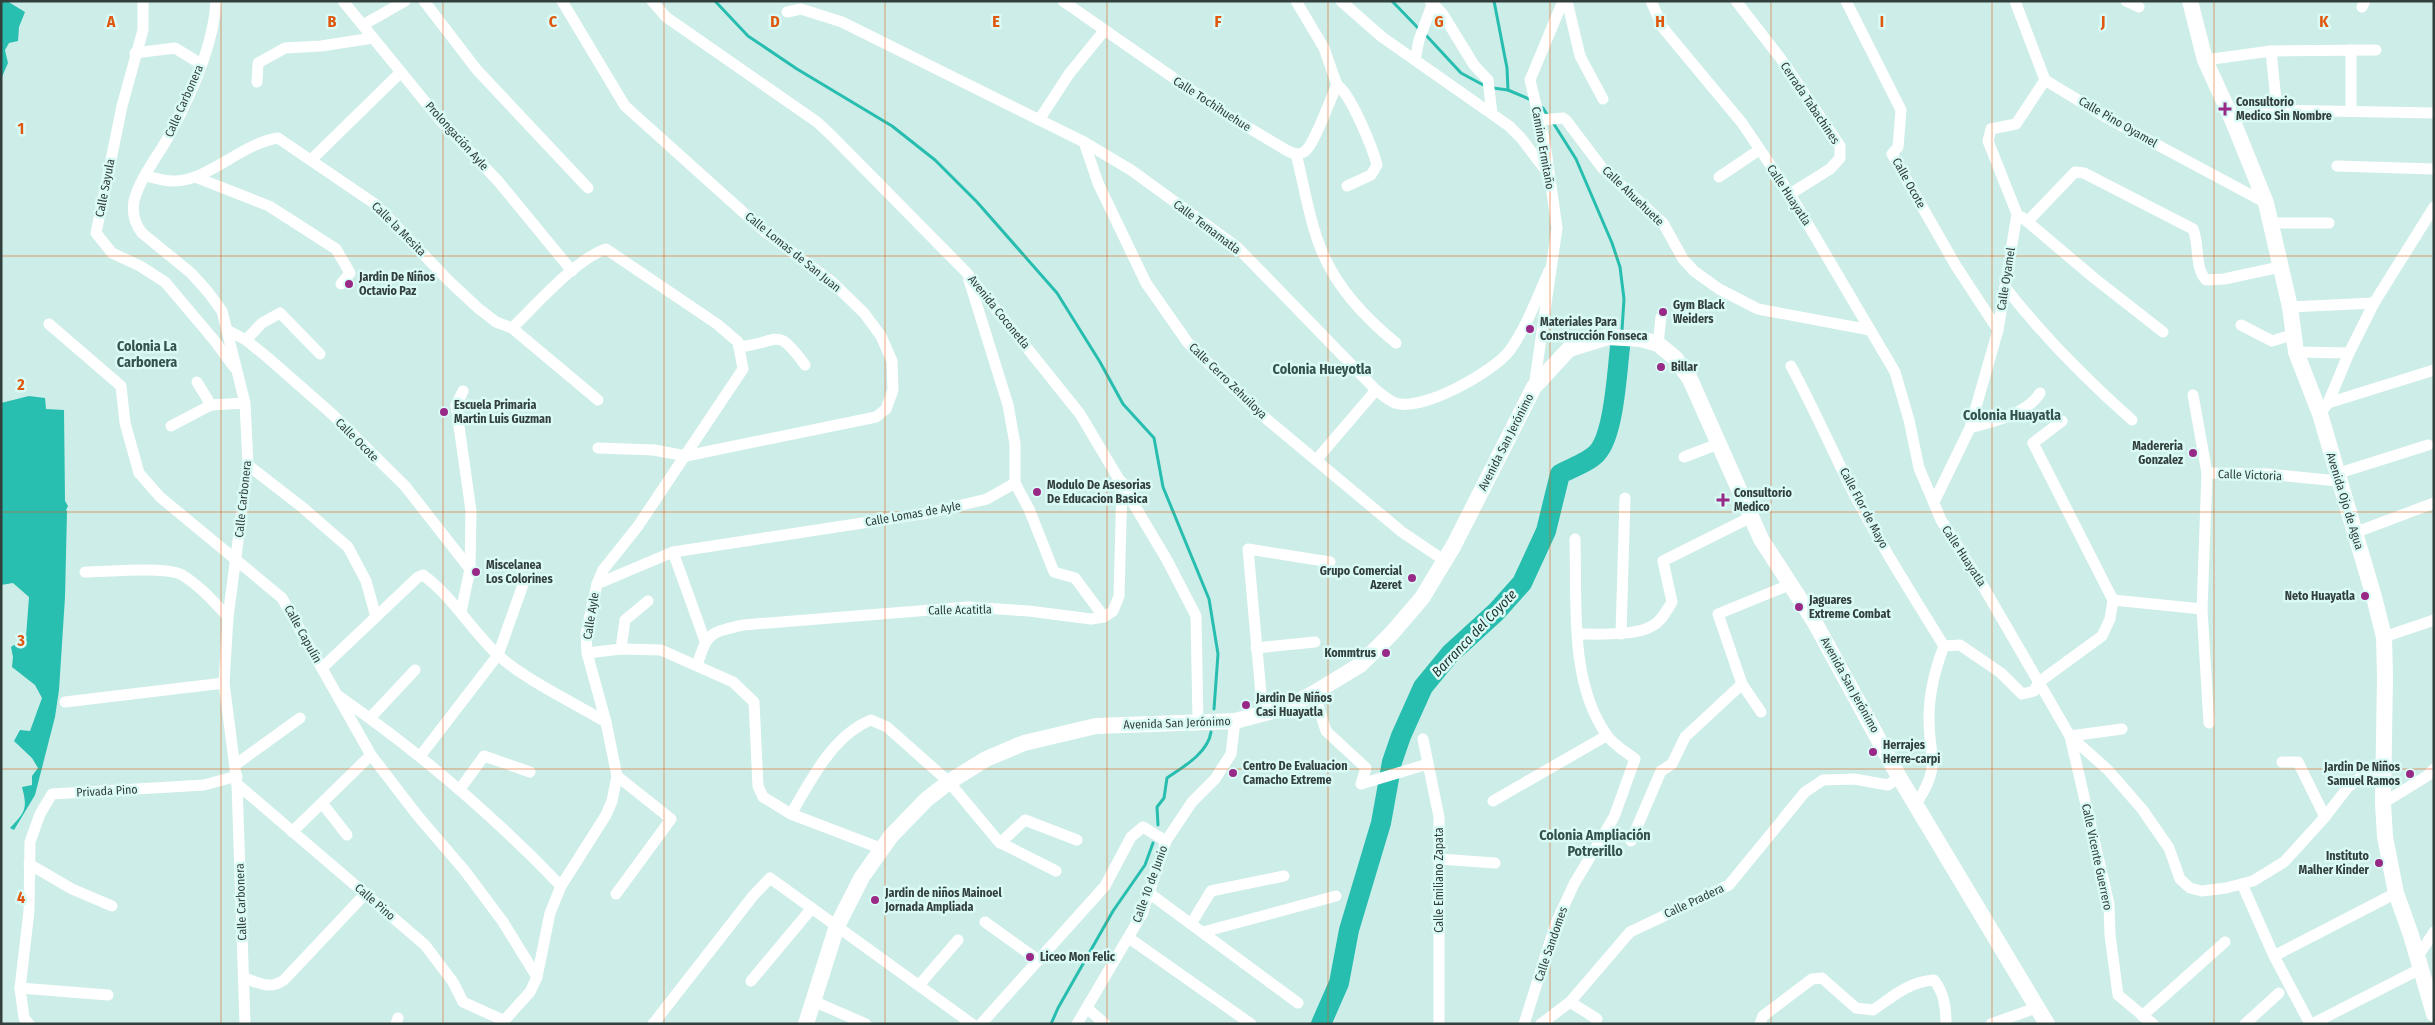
<svg xmlns="http://www.w3.org/2000/svg" width="2435" height="1025" viewBox="0 0 2435 1025" font-family="'Fira Sans Condensed',sans-serif">
<style>
.forest{fill:#28beb0}
.lines{fill:none;stroke-linecap:round;stroke-linejoin:round}
.stream{stroke:#27bdaf;stroke-width:3}
.river{stroke:#27bdaf;stroke-width:20}
.street{stroke:#fff;stroke-width:11}
.secondary{stroke:#fff;stroke-width:16}
.grid{fill:none;stroke:#df580e;stroke-width:1;stroke-opacity:0.55}
.poi-dot{fill:#992987;stroke:#dafaf5;stroke-width:2}
.labels{text-anchor:middle;stroke-width:5;stroke-linejoin:round;paint-order:stroke}
.street-label{font-size:12px;fill:#323f3d;stroke:#dafaf5}
.poi-label{font-size:12px;font-weight:bold;fill:#323f3d;stroke:#dafaf5;text-anchor:start}
.neighbourhood-label{font-size:14px;font-weight:bold;fill:#36524e;stroke:#dafaf5}
.water-label{font-size:14px;font-style:italic;fill:#203734;stroke:#dafaf5}
.grid-label{font-size:16px;text-anchor:middle;font-weight:bold;fill:#df580e;stroke:#dafaf5;stroke-width:5;stroke-linejoin:round;paint-order:stroke}
</style>
<rect width="100%" height="100%" fill="#cdede8"/>
<g class="forest">
<path d="M 1,1 L 7,1 L 25,12 L 19,27 L 18,41 L 9,43 L 5,50 L 8,63 L 1,79 Z"/>
<path d="M 29,396 L 45,398 L 46,409 L 64,410 L 65,501 L 68,506 L 66,510 L 67,511 L 65,597 L 59,690 L 55,717 L 35,795 L 14,830 L 10,828 C 25,812 28,809 22,787 L 32,785 L 32,776 L 38,768 L 32,758 L 14,741 L 20,730 L 30,731 L 42,698 L 35,685 L 12,667 L 13,657 L 11,647 L 26,637 L 29,597 L 13,583 L 1,585 L 1,403 Z"/>
</g>
<g class="lines">
<g class="stream">
<path d="M 715,1 L 748,36 L 797,69 L 892,126 L 935,160 L 977,202 L 1057,293 L 1100,362 L 1123,404 L 1154,438 L 1163,487 L 1209,599 L 1218,654 L 1214,709"/>
<path d="M 1392,1 L 1419,29"/>
<path d="M 1494,1 L 1507,68 L 1508,90 L 1529,99"/>
<path d="M 1424,33 L 1461,73 L 1487,87"/>
<path d="M 1493,88 L 1508,90"/>
<path d="M 1543,108 L 1548,116"/>
<path d="M 1552,121 L 1576,159 L 1612,243 L 1620,267 L 1624,299 L 1622,330"/>
<path d="M 1158,825 L 1157,807 L 1164,798 L 1167,778 C 1183,767 1208,753 1211,732"/>
<path d="M 1051,1024 L 1058,1008 L 1113,911 L 1145,865 L 1153,843"/>
</g>
<path class="river" d="M 1321,1024 L 1339,983 L 1349,930 L 1381,823 L 1392,762 L 1401,736 L 1423,687 L 1450,654 L 1496,612 L 1522,583 L 1546,531 L 1560,474 C 1571,468 1589,462 1597,453 C 1614,435 1617,372 1620,347"/>
<g class="street">
<path d="M 143,1 L 143,30 L 122,106 L 96,233 L 112,253 L 140,266 L 165,282 L 214,340 L 234,367"/>
<path d="M 216,1 C 214,45 191,95 170,134 C 159,155 140,177 134,201 C 132,213 134,223 142,233 L 191,273 L 208,292 L 222,311 L 245,403 L 248,465 L 228,617 L 224,683 L 237,784 L 245,1024"/>
<path d="M 343,1 L 440,120 L 498,181 L 572,271"/>
<path d="M 424,1 L 477,70 L 588,188"/>
<path d="M 562,1 L 625,106 L 764,231 L 832,282 L 864,313 L 881,336 L 892,361 L 893,390 L 886,409 L 876,417 L 686,456 L 654,450 L 598,448"/>
<path d="M 652,1 L 666,17 L 817,122 L 832,136 L 966,272 L 1080,414 L 1167,560 L 1196,616 L 1198,722"/>
<path d="M 1063,1 L 1224,113 L 1286,150 C 1292,153 1297,156 1304,152 C 1314,146 1330,99 1337,85"/>
<path d="M 1296,1 L 1324,48 L 1337,85"/>
<path d="M 1341,1 L 1382,37 L 1509,126 L 1521,138 L 1547,172"/>
<path d="M 1430,1 L 1442,13 L 1474,65 L 1488,80 L 1492,114"/>
<path d="M 1567,1 L 1580,56 L 1603,99"/>
<path d="M 1651,1 L 1663,28 L 1742,123 L 1790,194 L 1895,372 L 1909,420 L 1919,468 L 1941,520 L 1984,588 L 2070,736 L 2108,770 L 2142,809 L 2169,848 L 2180,879 L 2190,888 L 2202,891 L 2226,888 L 2253,881 L 2284,862 L 2325,817 L 2348,787 L 2364,775 L 2383,770"/>
<path d="M 1736,1 L 1781,59 L 1840,146 L 1840,158 L 1830,169 L 1790,194"/>
<path d="M 1846,1 L 1901,110 L 1898,147 L 1892,154 L 1956,266 L 1998,330"/>
<path d="M 2015,1 L 2045,80 L 2109,119 L 2266,203"/>
<path d="M 2126,1 L 2139,7"/>
<path d="M 2362,7 L 2365,1"/>
<path d="M 787,12 L 801,9 L 842,22 L 1084,142 L 1131,170 L 1237,247 L 1376,390 C 1381,394 1389,401 1395,403 C 1422,412 1494,372 1510,350 C 1527,326 1537,298 1549,271"/>
<path d="M 363,25 L 405,1"/>
<path d="M 2271,51 L 2277,110"/>
<path d="M 135,53 L 175,48 L 201,64"/>
<path d="M 1415,60 L 1419,40 L 1432,5"/>
<path d="M 2205,60 L 2271,51 L 2376,50"/>
<path d="M 257,82 L 258,63 L 285,48 L 321,46 L 373,38"/>
<path d="M 1337,85 C 1351,94 1373,149 1377,165 L 1371,175 L 1347,186"/>
<path d="M 2351,111 L 2351,50"/>
<path d="M 2232,119 L 2277,110 L 2434,113"/>
<path d="M 1039,120 L 1069,74 L 1104,31"/>
<path d="M 1540,120 L 1563,118 L 1566,120 L 1603,169 L 1663,223 L 1683,259 L 1694,271 L 1719,289 L 1758,309 L 1870,330"/>
<path d="M 1084,142 L 1098,183 L 1146,283 L 1188,343 L 1257,411 L 1402,532 L 1445,561"/>
<path d="M 1296,154 C 1304,184 1308,215 1319,244 C 1333,283 1364,317 1396,343"/>
<path d="M 311,160 L 401,72"/>
<path d="M 2337,166 L 2434,169"/>
<path d="M 146,176 C 155,178 164,181 173,181 C 207,182 242,143 278,138 L 375,204 L 449,281 L 478,308 L 496,322 L 512,328 L 598,400"/>
<path d="M 195,177 L 269,206 L 336,249 L 350,273 L 341,284"/>
<path d="M 1719,177 L 1759,150"/>
<path d="M 2022,217 L 2094,278 L 2163,332"/>
<path d="M 2028,221 L 2075,172 L 2084,173 L 2193,229 C 2200,245 2194,267 2206,280 L 2224,279 L 2280,267"/>
<path d="M 2270,223 L 2329,223"/>
<path d="M 969,280 L 1008,405 L 1015,444 L 1015,483 L 1029,509 L 1054,572 L 1075,578 L 1104,617"/>
<path d="M 2005,287 C 2043,336 2086,379 2132,420"/>
<path d="M 2290,307 L 2374,303"/>
<path d="M 49,324 L 121,386 L 125,423 L 139,473 L 160,497 L 282,598 L 371,755 L 417,815 L 465,871 L 503,922 L 537,977"/>
<path d="M 2241,325 L 2272,341 L 2294,334"/>
<path d="M 227,330 L 246,340 L 267,357 L 332,414 L 405,486 L 470,569"/>
<path d="M 246,340 L 262,323 L 280,313 L 320,354"/>
<path d="M 1658,344 L 1661,317"/>
<path d="M 739,347 C 780,343 775,324 805,365"/>
<path d="M 2296,352 L 2349,353"/>
<path d="M 1791,366 C 1811,403 1828,441 1846,478 C 1875,536 1910,591 1944,646"/>
<path d="M 197,382 L 211,405"/>
<path d="M 1534,387 L 1557,228 L 1545,143 L 1530,80 L 1563,1"/>
<path d="M 2193,395 L 2207,473 L 2202,609 L 2209,723"/>
<path d="M 2328,403 L 2434,370"/>
<path d="M 2320,414 L 2328,403 L 2349,353 L 2374,303 L 2434,207"/>
<path d="M 2062,421 L 2033,443 L 2113,600"/>
<path d="M 171,426 L 211,405 L 245,403"/>
<path d="M 1970,428 C 1994,421 2026,415 2040,393"/>
<path d="M 1684,457 L 1718,444"/>
<path d="M 1317,459 L 1376,390"/>
<path d="M 248,465 L 302,507 L 348,547 L 366,581 L 376,617"/>
<path d="M 2207,473 L 2267,474 L 2338,481"/>
<path d="M 2336,474 L 2428,445"/>
<path d="M 1934,502 L 1970,428 L 1998,330 L 2017,214 L 1988,141 L 1991,129 L 2016,124 L 2045,80"/>
<path d="M 2354,533 L 2434,503"/>
<path d="M 673,552 L 705,641"/>
<path d="M 85,572 C 105,572 166,566 182,575 C 199,585 214,602 228,617"/>
<path d="M 597,584 L 673,552 L 928,513 L 987,499 L 1015,483"/>
<path d="M 2113,600 L 2202,609"/>
<path d="M 461,612 L 470,569 L 471,511 L 456,405 L 463,391"/>
<path d="M 1578,634 C 1597,634 1636,636 1652,626 C 1661,622 1667,610 1672,602 L 1663,561 L 1751,517"/>
<path d="M 1621,634 L 1625,498"/>
<path d="M 2384,637 L 2434,620"/>
<path d="M 1256,648 L 1315,642"/>
<path d="M 621,649 L 625,620 L 648,601"/>
<path d="M 587,653 L 621,649 L 661,650 L 733,682 L 754,702 L 758,786 L 763,797 L 791,814 L 880,848"/>
<path d="M 697,665 C 708,632 709,633 743,625 L 968,607 L 1029,611 L 1091,619 L 1104,617 L 1113,611 L 1119,596 L 1122,482"/>
<path d="M 322,668 L 418,577 L 423,575 C 453,597 472,631 499,656 C 526,680 574,703 606,722"/>
<path d="M 1314,693 L 1326,731 L 1366,768 L 1361,784 L 1428,764"/>
<path d="M 340,697 C 420,753 493,815 561,886"/>
<path d="M 65,702 L 224,683"/>
<path d="M 1761,712 L 1742,684 L 1718,614 L 1789,585"/>
<path d="M 1263,716 L 1248,549 L 1330,562"/>
<path d="M 370,718 L 415,670"/>
<path d="M 2122,729 L 2070,736 L 2109,904 L 2110,935 L 2118,995 L 2153,1024"/>
<path d="M 1423,739 L 1439,817 L 1439,1024"/>
<path d="M 421,755 L 498,655 L 525,579"/>
<path d="M 2282,762 L 2298,762 L 2325,817"/>
<path d="M 235,765 L 300,718"/>
<path d="M 237,784 L 425,945 L 453,982 L 463,1002 L 505,1021"/>
<path d="M 460,789 L 484,756 L 530,772"/>
<path d="M 1493,801 L 1606,736"/>
<path d="M 322,803 L 347,835"/>
<path d="M 2383,803 L 2427,776 L 2434,769"/>
<path d="M 1916,804 C 1942,765 1929,759 1929,718 C 1929,693 1935,669 1944,646 L 1960,645 L 2001,673 L 2022,694 L 2034,691 L 2039,682 L 2102,636 L 2110,619 L 2113,600"/>
<path d="M 791,814 C 811,780 833,735 871,720 L 887,727 L 949,782 L 999,842 L 1056,871"/>
<path d="M 292,832 L 371,755"/>
<path d="M 1631,841 L 1661,771 L 1672,764 L 1685,737 L 1742,684"/>
<path d="M 1000,843 L 1025,820 L 1077,840"/>
<path d="M 1439,859 L 1495,863"/>
<path d="M 29,864 L 72,889 L 112,906"/>
<path d="M 2242,884 L 2274,956"/>
<path d="M 1149,893 L 1298,1003"/>
<path d="M 616,894 L 671,819 L 617,776"/>
<path d="M 985,922 L 1038,960"/>
<path d="M 1191,924 L 1211,891 L 1284,876"/>
<path d="M 1203,932 L 1336,896"/>
<path d="M 1129,938 L 1251,1024"/>
<path d="M 2418,956 L 2434,932"/>
<path d="M 244,978 C 260,983 269,990 284,980 L 366,893"/>
<path d="M 751,981 L 812,908"/>
<path d="M 920,984 L 958,940"/>
<path d="M 20,988 L 108,995"/>
<path d="M 813,1001 L 866,1024"/>
<path d="M 1570,1002 L 1597,1019"/>
<path d="M 1087,1008 L 1105,1024"/>
<path d="M 2142,1016 L 2225,942"/>
<path d="M 29,1024 L 24,1018 L 20,988 L 29,911 L 30,842 L 40,814 L 52,794 L 204,785 L 237,776"/>
<path d="M 396,1024 L 398,1018"/>
<path d="M 501,1024 L 530,992 L 537,977 L 550,913 L 561,886 L 606,815 L 612,801 L 617,776 L 606,722 L 587,653 L 586,634 L 597,584 L 603,570 L 638,526 L 743,369 L 738,342 L 717,324 L 606,249 C 576,259 536,305 512,328"/>
<path d="M 653,1024 L 753,896 L 770,878 L 972,1024"/>
<path d="M 981,1024 L 1105,886 L 1131,837 L 1143,827 L 1166,841"/>
<path d="M 1077,1024 L 1142,914 L 1166,841 L 1192,802 L 1215,779 L 1231,754 L 1235,721"/>
<path d="M 1524,1024 L 1556,923 L 1574,884 L 1614,817 L 1635,759 C 1626,752 1612,744 1606,734 C 1569,681 1577,601 1575,539"/>
<path d="M 1541,1024 L 1570,1002 L 1630,932 L 1729,885 L 1805,792 L 1823,780 L 1854,779 L 1888,785 L 1899,777"/>
<path d="M 1760,1024 L 1763,1016 L 1812,979 L 1822,978 L 1856,1008 L 1873,1010 C 1894,996 1908,982 1934,980 C 1944,993 1946,1007 1946,1024"/>
<path d="M 1991,1024 L 2036,1008"/>
<path d="M 2245,1024 L 2279,993"/>
<path d="M 2310,1024 L 2274,956 L 2396,893"/>
<path d="M 2312,1024 L 2422,968"/>
</g>
<g class="secondary">
<path d="M 2190,1 L 2205,60 L 2232,119 L 2266,203 L 2290,307 L 2296,352 L 2320,414 L 2374,597 L 2384,637 L 2385,675 L 2383,803 L 2385,837 L 2396,893 L 2411,935 L 2434,1014"/>
<path d="M 806,1024 L 837,926 L 862,877 L 891,836 L 927,799 L 949,782 L 986,759 L 1024,743 L 1096,726 L 1235,721 L 1288,707 L 1314,693 L 1360,665 L 1392,633 L 1422,598 L 1454,545 L 1534,387 L 1569,349 L 1608,337 L 1641,339 L 1658,344 L 1675,358 L 1690,379 L 1761,539 L 1814,621 L 1899,777 L 2047,1024"/>
</g>
</g>
<path class="grid" d="M 221,1 L 221,1024M 443,1 L 443,1024M 664,1 L 664,1024M 885,1 L 885,1024M 1107,1 L 1107,1024M 1328,1 L 1328,1024M 1550,1 L 1550,1024M 1771,1 L 1771,1024M 1992,1 L 1992,1024M 2214,1 L 2214,1024M 1,256 L 2434,256M 1,512 L 2434,512M 1,769 L 2434,769"/>
<g class="poi-dot">
<path d="M2222.5 101.5h5v5h5v5h-5v5h-5v-5h-5v-5h5z"/>
<circle cx="349" cy="284" r="5"/>
<circle cx="1663" cy="312" r="5"/>
<circle cx="1530" cy="329" r="5"/>
<circle cx="1661" cy="367" r="5"/>
<circle cx="444" cy="412" r="5"/>
<circle cx="2193" cy="453" r="5"/>
<circle cx="1037" cy="492" r="5"/>
<path d="M1720.5 492.5h5v5h5v5h-5v5h-5v-5h-5v-5h5z"/>
<circle cx="476" cy="572" r="5"/>
<circle cx="1412" cy="578" r="5"/>
<circle cx="2365" cy="596" r="5"/>
<circle cx="1799" cy="607" r="5"/>
<circle cx="1386" cy="653" r="5"/>
<circle cx="1246" cy="705" r="5"/>
<circle cx="1873" cy="752" r="5"/>
<circle cx="1233" cy="773" r="5"/>
<circle cx="2410" cy="774" r="5"/>
<circle cx="2379" cy="863" r="5"/>
<circle cx="875" cy="900" r="5"/>
<circle cx="1030" cy="957" r="5"/>
</g>
<g class="labels">
<g class="street-label">
<text transform="translate(184 101) rotate(-66)" y="4">Calle Carbonera</text>
<text transform="translate(1810 103) rotate(56)" y="4">Cerrada Tabachines</text>
<text transform="translate(1212 104) rotate(33)" y="4">Calle Tochihuehue</text>
<text transform="translate(2118 122) rotate(30)" y="4">Calle Pino Oyamel</text>
<text transform="translate(457 136) rotate(48)" y="4">Prolongación Ayle</text>
<text transform="translate(1543 148) rotate(80)" y="4">Camino Ermitaño</text>
<text transform="translate(1909 183) rotate(61)" y="4">Calle Ocote</text>
<text transform="translate(105 188) rotate(-79)" y="4">Calle Sayula</text>
<text transform="translate(1789 195) rotate(57)" y="4">Calle Huayatla</text>
<text transform="translate(1633 196) rotate(44)" y="4">Calle Ahuehuete</text>
<text transform="translate(1207 227) rotate(37)" y="4">Calle Temamatla</text>
<text transform="translate(399 229) rotate(45)" y="4">Calle la Mesita</text>
<text transform="translate(793 252) rotate(39)" y="4">Calle Lomas de San Juan</text>
<text transform="translate(2006 279) rotate(-81)" y="4">Calle Oyamel</text>
<text transform="translate(999 312) rotate(51)" y="4">Avenida Coconetla</text>
<text transform="translate(1228 381) rotate(44)" y="4">Calle Cerro Zehuiloya</text>
<text transform="translate(357 440) rotate(45)" y="4">Calle Ocote</text>
<text transform="translate(1506 442) rotate(-63)" y="4">Avenida San Jerónimo</text>
<text transform="translate(2250 475) rotate(2)" y="4">Calle Victoria</text>
<text transform="translate(243 499) rotate(-84)" y="4">Calle Carbonera</text>
<text transform="translate(2345 501) rotate(73)" y="4">Avenida Ojo de Agua</text>
<text transform="translate(1864 508) rotate(62)" y="4">Calle Flor de Mayo</text>
<text transform="translate(913 514) rotate(-10)" y="4">Calle Lomas de Ayle</text>
<text transform="translate(1964 556) rotate(57)" y="4">Calle Huayatla</text>
<text transform="translate(960 610) rotate(-1)" y="4">Calle Acatitla</text>
<text transform="translate(591 616) rotate(-81)" y="4">Calle Ayle</text>
<text transform="translate(303 634) rotate(61)" y="4">Calle Capulín</text>
<text transform="translate(1850 685) rotate(61)" y="4">Avenida San Jerónimo</text>
<text transform="translate(1177 723) rotate(-2)" y="4">Avenida San Jerónimo</text>
<text transform="translate(107 791) rotate(-3)" y="4">Privada Pino</text>
<text transform="translate(2097 857) rotate(78)" y="4">Calle Vicente Guerrero</text>
<text transform="translate(1439 880) rotate(-90)" y="4">Calle Emiliano Zapata</text>
<text transform="translate(1150 884) rotate(-70)" y="4">Calle 10 de Junio</text>
<text transform="translate(1694 901) rotate(-25)" y="4">Calle Pradera</text>
<text transform="translate(241 902) rotate(-92)" y="4">Calle Carbonera</text>
<text transform="translate(375 902) rotate(41)" y="4">Calle Pino</text>
<text transform="translate(1551 944) rotate(-71)" y="4">Calle Sandomes</text>
</g>
<g class="poi-label">
<text x="2236" y="106">Consultorio<tspan x="2236" dy="14">Medico Sin Nombre</tspan></text>
<text x="359" y="281">Jardin De Niños<tspan x="359" dy="14">Octavio Paz</tspan></text>
<text x="1673" y="309">Gym Black<tspan x="1673" dy="14">Weiders</tspan></text>
<text x="1540" y="326">Materiales Para<tspan x="1540" dy="14">Construcción Fonseca</tspan></text>
<text x="1671" y="371">Billar</text>
<text x="454" y="409">Escuela Primaria<tspan x="454" dy="14">Martin Luis Guzman</tspan></text>
<text x="2183" y="450" text-anchor="end">Madereria<tspan x="2183" dy="14">Gonzalez</tspan></text>
<text x="1047" y="489">Modulo De Asesorias<tspan x="1047" dy="14">De Educacion Basica</tspan></text>
<text x="1734" y="497">Consultorio<tspan x="1734" dy="14">Medico</tspan></text>
<text x="486" y="569">Miscelanea<tspan x="486" dy="14">Los Colorines</tspan></text>
<text x="1402" y="575" text-anchor="end">Grupo Comercial<tspan x="1402" dy="14">Azeret</tspan></text>
<text x="2355" y="600" text-anchor="end">Neto Huayatla</text>
<text x="1809" y="604">Jaguares<tspan x="1809" dy="14">Extreme Combat</tspan></text>
<text x="1376" y="657" text-anchor="end">Kommtrus</text>
<text x="1256" y="702">Jardin De Niños<tspan x="1256" dy="14">Casi Huayatla</tspan></text>
<text x="1883" y="749">Herrajes<tspan x="1883" dy="14">Herre-carpi</tspan></text>
<text x="1243" y="770">Centro De Evaluacion<tspan x="1243" dy="14">Camacho Extreme</tspan></text>
<text x="2400" y="771" text-anchor="end">Jardin De Niños<tspan x="2400" dy="14">Samuel Ramos</tspan></text>
<text x="2369" y="860" text-anchor="end">Instituto<tspan x="2369" dy="14">Malher Kinder</tspan></text>
<text x="885" y="897">Jardin de niños Mainoel<tspan x="885" dy="14">Jornada Ampliada</tspan></text>
<text x="1040" y="961">Liceo Mon Felic</text>
</g>
<g class="neighbourhood-label">
<text x="147" y="351">Colonia La<tspan x="147" dy="16">Carbonera</tspan></text>
<text x="1322" y="374">Colonia Hueyotla</text>
<text x="2012" y="420">Colonia Huayatla</text>
<text x="1595" y="840">Colonia Ampliación<tspan x="1595" dy="16">Potrerillo</tspan></text>
</g>
<g class="water-label">
<text transform="translate(1474 633) rotate(-46)" y="5">Barranca del Coyote</text>
</g>
</g>
<g class="grid-label">
<text x="111" y="27">A</text>
<text x="332" y="27">B</text>
<text x="553" y="27">C</text>
<text x="775" y="27">D</text>
<text x="996" y="27">E</text>
<text x="1218" y="27">F</text>
<text x="1439" y="27">G</text>
<text x="1660" y="27">H</text>
<text x="1882" y="27">I</text>
<text x="2103" y="27">J</text>
<text x="2324" y="27">K</text>
<text x="21" y="134">1</text>
<text x="21" y="390">2</text>
<text x="21" y="646">3</text>
<text x="21" y="903">4</text>
</g>
<rect width="2435" height="1025" fill="none" stroke="#323f3d" stroke-width="5"/>
</svg>
